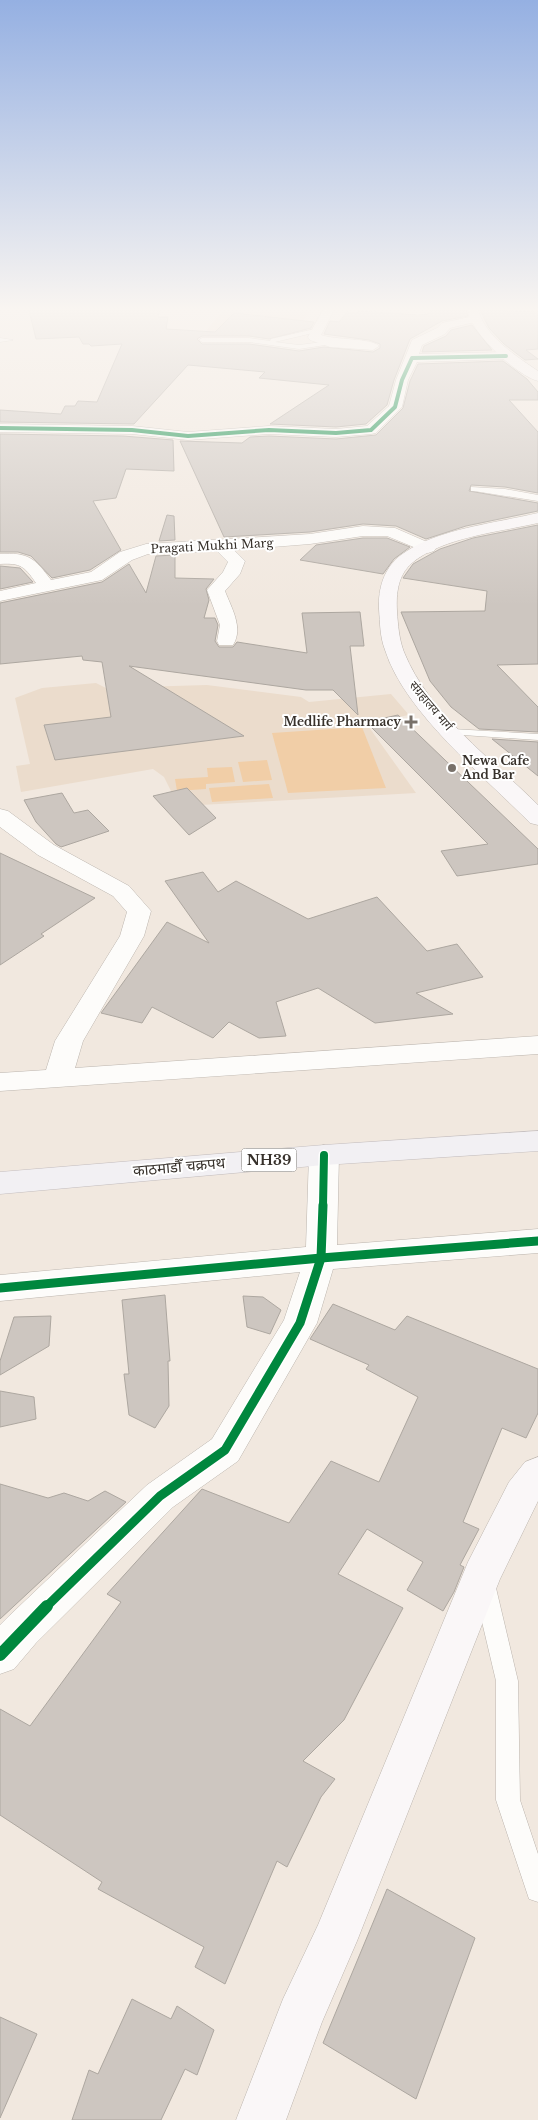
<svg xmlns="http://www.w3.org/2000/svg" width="538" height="2120" viewBox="0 0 538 2120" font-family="'Libre Baskerville','Noto Sans Devanagari',serif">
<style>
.built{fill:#ebdccc}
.green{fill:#f1cea7}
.building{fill:#cdc6c0;stroke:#ada7a0}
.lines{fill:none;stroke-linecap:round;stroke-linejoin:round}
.service-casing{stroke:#bcb5ae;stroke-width:1}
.minor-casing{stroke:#bcb5ae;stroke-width:1}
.secondary-casing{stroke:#bcb5ae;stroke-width:1}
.trunk-casing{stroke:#c4bebf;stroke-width:1}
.service{fill:#fdfcfa;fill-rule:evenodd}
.minor{fill:#fdfcfa;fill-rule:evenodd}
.secondary{fill:#faf7f8;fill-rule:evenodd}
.trunk{fill:#f2f0f3;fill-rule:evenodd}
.cycleway-far3-casing{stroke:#fff;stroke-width:5}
.cycleway-far2-casing{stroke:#fff;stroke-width:11}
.cycleway-far1-casing{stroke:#fff;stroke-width:12}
.cycleway-casing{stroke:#fff;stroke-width:15}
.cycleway-far3{stroke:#00873e;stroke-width:4}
.cycleway-far2{stroke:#00873e;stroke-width:8}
.cycleway-far1{stroke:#00873e;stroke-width:9}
.cycleway{stroke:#00873e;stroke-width:12}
.poi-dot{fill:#78716a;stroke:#fff;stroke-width:2}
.labels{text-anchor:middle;stroke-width:4;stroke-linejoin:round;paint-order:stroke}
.far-street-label{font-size:12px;fill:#37312b;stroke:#fff}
.far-poi-label{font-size:12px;font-weight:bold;fill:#37312b;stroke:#fff;text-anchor:end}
.shield{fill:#fff;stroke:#736f6b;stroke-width:1}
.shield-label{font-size:14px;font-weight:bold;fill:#37312b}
.street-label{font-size:15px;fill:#37312b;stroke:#fff}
</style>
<rect width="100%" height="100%" fill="#f1e8df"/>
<g class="built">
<path d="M 223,310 L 310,310 L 295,332 L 243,329 L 203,335 Z"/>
<path d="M 96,683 L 106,688 L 207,685 L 301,697 L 309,702 L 391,694 L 409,715 L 366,723 L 416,793 L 200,805 L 175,799 L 164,777 L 153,769 L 21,792 L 16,766 L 30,764 L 15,698 L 42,688 Z"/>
</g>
<g class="green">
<path d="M 362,727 L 386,788 L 288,793 L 272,733 Z"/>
<path d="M 267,760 L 272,780 L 243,782 L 238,762 Z"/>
<path d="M 232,767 L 235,782 L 206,784 L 206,789 L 177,791 L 175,779 L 208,777 L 207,768 Z"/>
<path d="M 269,784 L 273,798 L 212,802 L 209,788 Z"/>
</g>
<g class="building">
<path d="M 29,310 L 160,310 L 158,317 L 168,317 L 166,329 L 215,332 L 234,313 L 314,322 L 311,328 L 269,339 L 249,336 L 202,336 L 197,339 L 202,344 L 249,344 L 299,351 L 324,347 L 373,352 L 380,348 L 380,344 L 369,340 L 324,334 L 330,321 L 339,322 L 347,312 L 357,313 L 359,311 L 418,315 L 428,314 L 434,310 L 466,310 L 468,316 L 442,321 L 410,339 L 394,380 L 387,405 L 366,424 L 336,427 L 270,424 L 329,385 L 259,378 L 265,372 L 188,365 L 134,424 L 0,422 L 0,410 L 61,414 L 65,406 L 75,406 L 78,401 L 97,402 L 122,344 L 91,346 L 89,344 L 83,344 L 79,337 L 36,339 Z"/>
<path d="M 480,310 L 538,312 L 538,349 L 526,350 L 538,359 L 525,360 L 504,344 L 489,328 Z"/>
<path d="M 472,325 L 492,350 L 422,352 L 424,346 L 446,336 L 451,330 Z"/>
<path d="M 503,361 L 527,379 L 538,392 L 538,400 L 509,400 L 538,432 L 538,493 L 505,487 L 471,485 L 469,491 L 538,503 L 538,511 L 466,526 L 426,539 L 396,526 L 363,524 L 310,532 L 224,537 L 180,441 L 242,443 L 250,437 L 269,436 L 336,439 L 376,435 L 403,408 L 410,381 L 418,364 Z"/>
<path d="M 0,434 L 123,436 L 173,440 L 174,471 L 126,469 L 116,498 L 93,501 L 121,550 L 90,570 L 52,578 L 31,556 L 18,552 L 0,552 Z"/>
<path d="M 167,515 L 174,516 L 175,540 L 159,541 Z"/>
<path d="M 538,525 L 538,664 L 497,665 L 538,707 L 538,732 L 479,729 L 451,707 L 430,681 L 401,612 L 485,611 L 487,591 L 403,578 L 413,564 L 440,549 L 473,538 Z"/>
<path d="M 363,538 L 387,538 L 410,547 L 394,559 L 383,574 L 300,560 L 316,545 Z"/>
<path d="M 175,555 L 175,578 L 214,579 L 206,589 L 209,600 L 204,618 L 215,618 L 218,625 L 215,641 L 219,647 L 233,647 L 237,642 L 307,653 L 302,613 L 360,612 L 364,646 L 350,646 L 358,715 L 333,690 L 306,690 L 129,666 L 244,736 L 55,760 L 44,725 L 111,717 L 102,662 L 83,660 L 82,656 L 0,664 L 0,603 L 102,582 L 129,564 L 146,593 L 156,556 Z"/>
<path d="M 0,566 L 20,568 L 33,582 L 0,589 Z"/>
<path d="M 398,715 L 538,849 L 538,864 L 457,876 L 441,851 L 488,844 L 366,722 Z"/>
<path d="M 492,739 L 538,742 L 538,776 Z"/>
<path d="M 187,788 L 216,818 L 189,835 L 153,796 Z"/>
<path d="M 62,793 L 74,813 L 88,810 L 109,831 L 61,847 L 56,844 L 36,822 L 24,800 Z"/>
<path d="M 0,853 L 95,898 L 41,934 L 44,936 L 0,965 Z"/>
<path d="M 203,872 L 218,892 L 236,881 L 308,919 L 377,897 L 427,951 L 457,944 L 483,977 L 416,993 L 453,1014 L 375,1023 L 318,988 L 276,1002 L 286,1036 L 259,1038 L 229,1022 L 213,1038 L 152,1007 L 142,1023 L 101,1013 L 167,922 L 209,943 L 165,881 Z"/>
<path d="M 165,1295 L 170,1361 L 168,1361 L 169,1406 L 155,1428 L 129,1415 L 124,1374 L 129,1374 L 122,1300 Z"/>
<path d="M 243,1296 L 263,1297 L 281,1310 L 270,1334 L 247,1327 Z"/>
<path d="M 333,1304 L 395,1330 L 407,1316 L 538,1369 L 538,1413 L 526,1438 L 502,1428 L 463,1522 L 479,1529 L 460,1565 L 464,1567 L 454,1592 L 443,1611 L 407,1590 L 423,1562 L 367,1529 L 338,1574 L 403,1608 L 344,1720 L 303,1761 L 335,1779 L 321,1797 L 287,1867 L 277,1861 L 225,1984 L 195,1967 L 204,1947 L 98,1889 L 102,1882 L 0,1815 L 0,1709 L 30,1726 L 121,1602 L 107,1594 L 202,1489 L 289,1523 L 331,1461 L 379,1482 L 418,1397 L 366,1369 L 369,1365 L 310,1339 Z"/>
<path d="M 51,1316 L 49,1346 L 0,1375 L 0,1361 L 14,1317 Z"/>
<path d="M 0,1391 L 34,1397 L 36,1419 L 0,1427 Z"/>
<path d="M 0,1484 L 48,1498 L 64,1493 L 88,1501 L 105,1491 L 126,1502 L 0,1619 Z"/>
<path d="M 387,1889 L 475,1938 L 416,2099 L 323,2043 Z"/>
<path d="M 132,1999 L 171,2019 L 177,2006 L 214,2030 L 197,2075 L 185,2069 L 161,2120 L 72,2120 L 89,2070 L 98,2074 Z"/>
<path d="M 0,2017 L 37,2034 L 0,2118 Z"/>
</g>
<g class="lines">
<g class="service-casing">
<g id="service">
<path d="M 315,329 L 317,332 L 275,342 L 299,345 L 330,341 L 332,344 L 299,349 L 249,342 L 202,342 L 199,340 L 202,338 L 249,338 L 270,341 L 271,339 Z"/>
<path d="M 0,338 L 13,340 L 0,342 Z"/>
<path d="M 471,487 L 505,489 L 538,495 L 538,501 L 474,491 L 471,491 Z"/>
<path d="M 452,729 L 538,734 L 538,740 L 448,734 L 446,732 Z"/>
<path d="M 485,1578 L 492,1581 L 496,1588 L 518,1681 L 520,1800 L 538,1854 L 538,1902 L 529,1899 L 496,1800 L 496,1681 L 474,1588 L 478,1581 Z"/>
</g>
</g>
<g class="minor-casing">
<g id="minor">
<path d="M 323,310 L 334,310 L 321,335 C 334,340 372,338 379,346 L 373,350 L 330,347 L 310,340 L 308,337 Z"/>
<path d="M 475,316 L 481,319 L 479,321 L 450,328 L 445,334 L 422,345 L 419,354 L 506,352 L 510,353 L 512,356 L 510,359 L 417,362 L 408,380 L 402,407 L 376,433 L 371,434 L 336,437 L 269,434 L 188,440 L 132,434 L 0,432 L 0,424 L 132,426 L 188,432 L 269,426 L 336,429 L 367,426 L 389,406 L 396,380 L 412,340 L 437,328 L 442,323 Z"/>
<path d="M 363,526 L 395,528 L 434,545 L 436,548 L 434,551 L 428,553 L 387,536 L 363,536 L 310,544 L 234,550 L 245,561 L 240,574 L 225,591 C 231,607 244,628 233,645 L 219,645 L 217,641 L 220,625 L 207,590 L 223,572 L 228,562 L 217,551 L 148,554 L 132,560 L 102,580 L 0,601 L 0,591 L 36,583 C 24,566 21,563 0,564 L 0,554 C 28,552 35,558 51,580 L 91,572 L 120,552 L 146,544 L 310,534 Z"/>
<path d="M 0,809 L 8,811 L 54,845 L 129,886 L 151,911 L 144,936 L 83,1041 L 75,1068 L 538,1036 L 538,1054 L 0,1091 L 0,1073 L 46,1070 L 55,1041 L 120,936 L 127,912 L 113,896 L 38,855 L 0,827 Z"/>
<path d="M 324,1145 L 334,1148 L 339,1155 L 337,1245 L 538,1229 L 538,1253 L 333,1269 L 317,1323 L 238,1461 L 173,1507 L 36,1643 L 14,1669 L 0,1674 L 0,1625 L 8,1617 L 147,1485 L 212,1439 L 284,1320 L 300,1272 L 0,1301 L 0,1275 L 306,1247 L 309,1155 L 314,1148 Z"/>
</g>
</g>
<g class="secondary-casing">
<g id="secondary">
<path d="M 468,310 L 478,310 C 486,337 516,356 538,371 L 538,381 C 517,376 469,331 468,310 Z"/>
<path d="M 538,513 L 538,523 C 500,532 443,537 412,563 C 398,575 396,593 397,611 C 398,625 399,639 404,652 C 429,714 492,759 538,805 L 538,825 L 530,823 C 484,776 405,713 385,650 C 380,637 380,623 379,609 C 378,588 384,568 401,555 C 435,529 496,523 538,513 Z"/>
<path d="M 538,1457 L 538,1501 L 500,1579 L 357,1941 L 322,2022 L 286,2120 L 236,2120 L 283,1999 L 318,1925 L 468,1562 L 509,1482 L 525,1462 Z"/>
</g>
</g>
<g class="trunk-casing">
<path id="trunk" d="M 538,1131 L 538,1151 L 324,1165 L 0,1194 L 0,1172 L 324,1145 Z"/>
</g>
<use href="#service" class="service"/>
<use href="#minor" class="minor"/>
<use href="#secondary" class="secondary"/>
<use href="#trunk" class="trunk"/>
<g class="cycleway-far3-casing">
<path id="cycleway-far3" d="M 0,428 L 132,430 L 188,436 L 269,430 L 336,433 L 371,430 L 395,407 L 402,380 L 412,358 L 506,356"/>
</g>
<g class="cycleway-far2-casing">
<path id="cycleway-far2" d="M 323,1206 L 324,1155"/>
</g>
<g class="cycleway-far1-casing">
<g id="cycleway-far1">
<path d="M 0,1288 L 321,1258 L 538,1241"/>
<path d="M 46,1607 L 160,1496 L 225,1450 L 300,1323 L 321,1258 L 323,1205"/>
</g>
</g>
<g class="cycleway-casing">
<path id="cycleway" d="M 0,1655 L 47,1606"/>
</g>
<use href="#cycleway-far3" class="cycleway-far3"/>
<use href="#cycleway-far2" class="cycleway-far2"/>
<use href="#cycleway-far1" class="cycleway-far1"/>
<use href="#cycleway" class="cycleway"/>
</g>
<linearGradient id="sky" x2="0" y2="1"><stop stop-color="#95b0e2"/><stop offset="0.51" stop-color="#f9f5f1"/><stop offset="1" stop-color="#f9f5f1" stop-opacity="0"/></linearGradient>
<rect width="538" height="606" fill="url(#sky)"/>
<g class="poi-dot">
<path d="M408.5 714.5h5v5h5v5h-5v5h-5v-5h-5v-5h5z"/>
<circle cx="452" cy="768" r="5"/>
</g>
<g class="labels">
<g class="far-street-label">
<text transform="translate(212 546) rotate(-3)" y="4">Pragati Mukhi Marg</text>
<text transform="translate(431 706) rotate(50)" y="4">संग्रहालय मार्ग</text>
</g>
<g class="far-poi-label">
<text x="401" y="726">Medlife Pharmacy</text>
<text x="462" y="765" text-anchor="start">Newa Cafe<tspan x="462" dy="14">And Bar</tspan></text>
</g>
<rect class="shield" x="241.5" y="1148.5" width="55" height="23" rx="4"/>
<g class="shield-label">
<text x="269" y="1165">NH39</text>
</g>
<g class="street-label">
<text transform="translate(179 1167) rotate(-5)" y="5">काठमाडाैँ चक्रपथ</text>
</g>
</g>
</svg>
